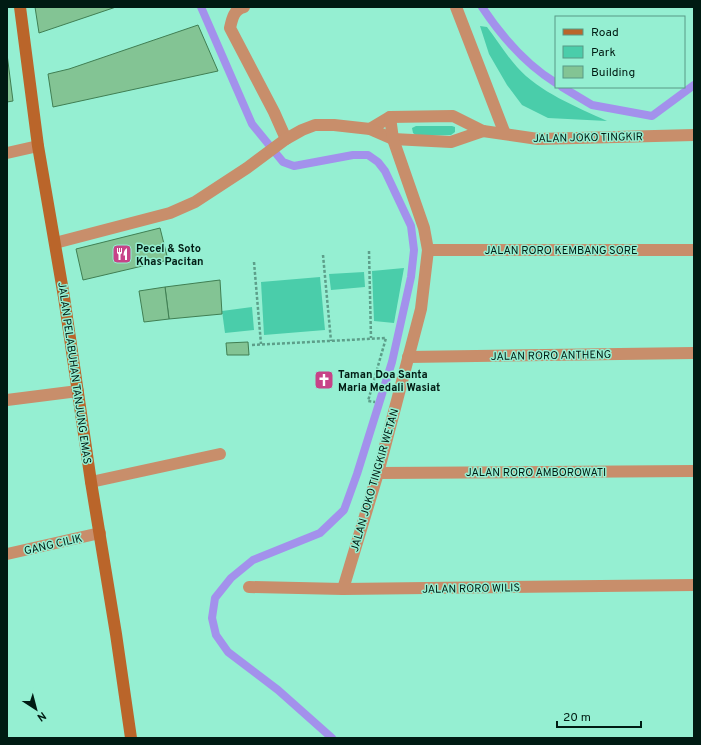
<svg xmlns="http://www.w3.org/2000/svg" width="701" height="745" viewBox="0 0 701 745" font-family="Overpass,sans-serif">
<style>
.green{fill:#4acdaa}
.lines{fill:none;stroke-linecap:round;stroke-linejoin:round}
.stream{stroke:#a391ec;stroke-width:8}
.building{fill:#83c494;stroke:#407f53}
.path{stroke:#5d9f8a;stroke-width:2.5;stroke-dasharray:3 2;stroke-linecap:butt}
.street{stroke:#c88e6b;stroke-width:12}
.secondary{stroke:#ba652a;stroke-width:12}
.labels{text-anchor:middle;stroke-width:3;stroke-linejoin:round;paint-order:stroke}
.street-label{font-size:11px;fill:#001b13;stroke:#95efd2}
.poi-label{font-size:11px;font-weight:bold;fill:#001b13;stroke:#95efd2;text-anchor:start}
</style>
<rect width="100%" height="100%" fill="#95efd2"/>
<g class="green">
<path d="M 480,26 L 487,27 C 497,40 506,55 517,67 C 539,92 577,107 607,121 L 548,118 L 522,105 L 507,85 L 489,54 Z"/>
<path d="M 416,126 L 452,126 L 455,127 L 455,132 L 451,135 L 417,136 L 413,133 L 412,128 Z"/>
<path d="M 404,268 L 394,323 L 374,321 L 372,271 Z"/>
<path d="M 364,272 L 365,287 L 331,290 L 329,274 Z"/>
<path d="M 320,277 L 325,330 L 264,335 L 261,282 Z"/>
<path d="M 252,307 L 254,330 L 225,333 L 222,311 Z"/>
</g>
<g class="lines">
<g class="stream">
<path d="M 201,7 L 252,124 L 283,162 L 294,166 L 353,155 L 368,155 L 378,162 L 385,171 L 411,226 L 414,250 L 411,277 L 392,362 L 357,474 L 344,510 L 320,533 L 253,560 L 231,578 L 215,598 L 212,618 L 216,635 L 228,652 L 278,690 L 332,738"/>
<path d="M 482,7 C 502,37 525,64 556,83"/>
<path d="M 562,87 L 592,105 L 652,116 L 694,85"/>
</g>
</g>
<g class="building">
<path d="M 35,7 L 116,7 L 39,33 Z"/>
<path d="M 198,25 L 218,71 L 53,107 L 48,74 L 69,69 Z"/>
<path d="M 7,54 L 13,101 L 7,102 Z"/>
<path d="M 160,228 L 168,260 L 83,280 L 76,249 Z"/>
<path d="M 220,280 L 222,314 L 169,319 L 165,287 Z"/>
<path d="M 165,287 L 169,319 L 144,322 L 139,291 Z"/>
<path d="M 248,342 L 249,355 L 227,355 L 226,343 Z"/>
</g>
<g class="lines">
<g class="path">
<path d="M 369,251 L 371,338"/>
<path d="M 323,255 L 331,341"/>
<path d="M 254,262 L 261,344"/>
<path d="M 252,345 L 386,338 L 368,401 L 375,402"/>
</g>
<g class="street">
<path d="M 244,7 C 234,9 232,19 230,28 L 274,112 L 286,139"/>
<path d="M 456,7 L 505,134"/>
<path d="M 370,129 L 390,117 L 453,116 L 483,131 L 538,139 L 694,135"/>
<path d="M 7,153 L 38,146"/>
<path d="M 55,243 L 170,213 L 195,202 L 247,168 L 286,139 L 302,130 L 315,125 L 334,125 L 370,129 L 393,139 L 451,142 L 483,131"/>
<path d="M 428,250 L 694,250"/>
<path d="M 408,357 L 694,353"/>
<path d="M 7,400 L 78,391"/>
<path d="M 378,473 L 694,471"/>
<path d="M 91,482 L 220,454"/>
<path d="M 7,554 L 100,533"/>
<path d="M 249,587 L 343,589 L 694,585"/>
<path d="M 343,589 L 378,473 L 421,309 L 428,250 L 424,228 L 393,139 L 390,117"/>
</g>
<path class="secondary" d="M 20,7 L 38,146 L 64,297 L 91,482 L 116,634 L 131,738"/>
</g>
<defs>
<g id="restaurant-square" transform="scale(1)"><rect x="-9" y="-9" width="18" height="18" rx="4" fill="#c74388" stroke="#95efd2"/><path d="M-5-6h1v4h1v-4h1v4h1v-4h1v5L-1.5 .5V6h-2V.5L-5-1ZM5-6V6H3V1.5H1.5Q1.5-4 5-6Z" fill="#fff"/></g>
<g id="church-square" transform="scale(1)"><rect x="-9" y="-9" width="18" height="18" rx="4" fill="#c74388" stroke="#95efd2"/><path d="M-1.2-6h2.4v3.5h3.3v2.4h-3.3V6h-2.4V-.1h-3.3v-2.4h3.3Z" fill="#fff"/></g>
</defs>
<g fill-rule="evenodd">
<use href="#restaurant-square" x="122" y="254"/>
<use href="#church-square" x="324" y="380"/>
</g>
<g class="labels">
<g class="street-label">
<text transform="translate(588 137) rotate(-1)" y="4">JALAN JOKO TINGKIR</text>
<text x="561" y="254">JALAN RORO KEMBANG SORE</text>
<text transform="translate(551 355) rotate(-1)" y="4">JALAN RORO ANTHENG</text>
<text transform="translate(75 373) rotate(82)" y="4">JALAN PELABUHAN TANJUNG EMAS</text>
<text x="536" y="476">JALAN RORO AMBOROWATI</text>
<text transform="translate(374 480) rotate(-74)" y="4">JALAN JOKO TINGKIR WETAN</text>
<text transform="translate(53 544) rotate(-13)" y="4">GANG CILIK</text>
<text transform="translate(471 588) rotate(-1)" y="4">JALAN RORO WILIS</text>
</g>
<g class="poi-label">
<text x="136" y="252">Pecel &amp; Soto<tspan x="136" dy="13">Khas Pacitan</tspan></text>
<text x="338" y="378">Taman Doa Santa<tspan x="338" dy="13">Maria Medali Wasiat</tspan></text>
</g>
</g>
<rect width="701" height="745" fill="none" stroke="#001b13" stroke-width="16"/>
<rect x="555" y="16" width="130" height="72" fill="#95efd2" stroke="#599a86"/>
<rect x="563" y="29" width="20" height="6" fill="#ba652a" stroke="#599a86"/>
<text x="591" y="36" font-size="12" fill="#001b13">Road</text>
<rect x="563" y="46" width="20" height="12" fill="#4acdaa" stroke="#599a86"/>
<text x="591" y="56" font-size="12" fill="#001b13">Park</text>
<rect x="563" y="66" width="20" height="12" fill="#83c494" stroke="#599a86"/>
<text x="591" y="76" font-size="12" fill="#001b13">Building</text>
<g transform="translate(36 709) rotate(144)" stroke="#95efd2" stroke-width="3" paint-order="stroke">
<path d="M0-3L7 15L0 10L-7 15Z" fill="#001b13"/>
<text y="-6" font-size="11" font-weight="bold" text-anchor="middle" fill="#001b13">N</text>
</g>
<path d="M557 721v6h84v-6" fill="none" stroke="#001b13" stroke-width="2"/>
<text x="563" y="721" font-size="12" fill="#001b13" stroke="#95efd2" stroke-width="3" paint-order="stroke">20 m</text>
</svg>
